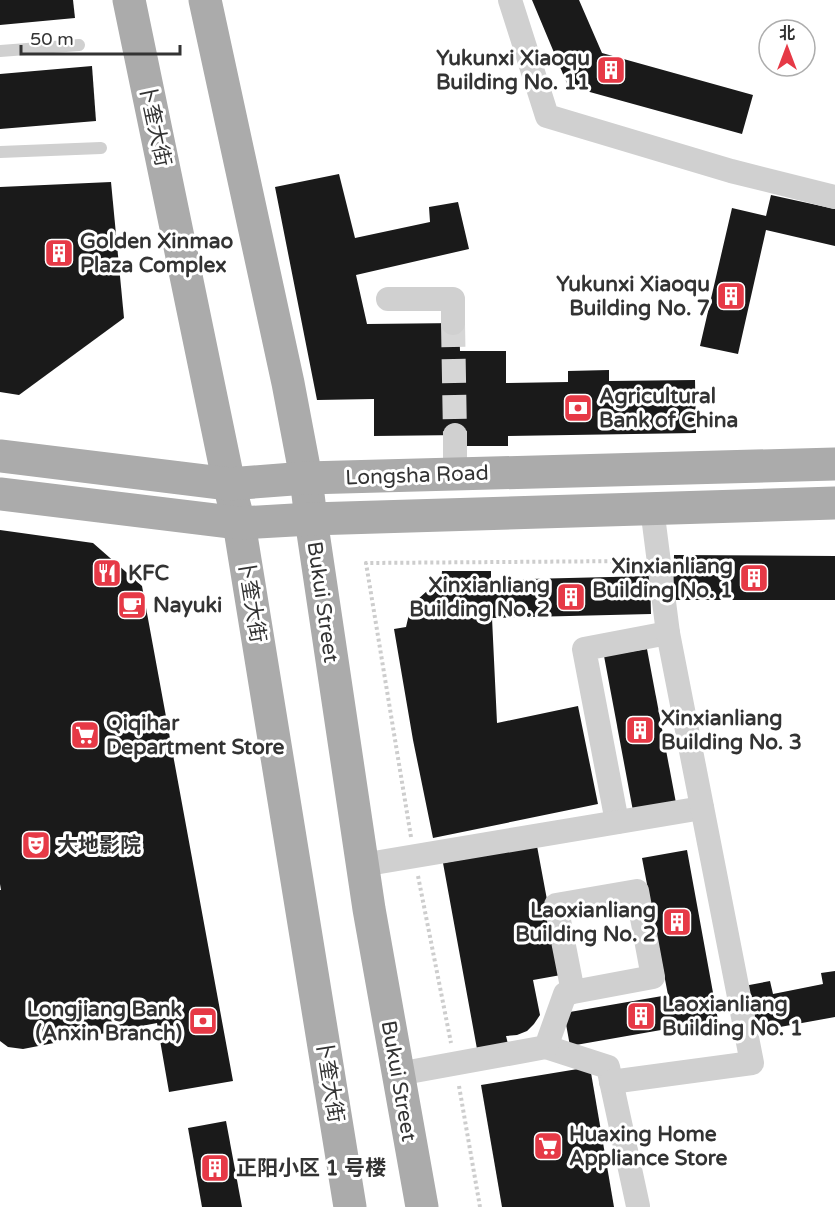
<svg xmlns="http://www.w3.org/2000/svg" width="835" height="1207" viewBox="0 0 835 1207" font-family="'Varela Round','Noto Sans SC',sans-serif">
<style>
.building{fill:#1a1a1a}
.lines{fill:none;stroke-linecap:round;stroke-linejoin:round}
.street-tunnel{stroke:#d6d6d6;stroke-width:24;stroke-dasharray:24 12;stroke-linecap:butt}
.path{stroke:#cdcdcd;stroke-width:4;stroke-dasharray:3 3;stroke-linecap:butt}
.lane{stroke:#d0d0d0;stroke-width:12}
.street{stroke:#d0d0d0;stroke-width:24}
.primary{stroke:#ababab;stroke-width:33}
.labels{text-anchor:middle;stroke-width:6;stroke-linejoin:round;paint-order:stroke}
.poi-label{font-size:21px;font-weight:bold;fill:#333;stroke:#fff;text-anchor:start}
.street-label{font-size:21px;fill:#333;stroke:#fff}
</style>
<rect width="100%" height="100%" fill="#fff"/>
<g class="building">
<path d="M 0,0 L 73,0 L 75,18 L 0,25 Z"/>
<path d="M 532,0 L 579,0 L 602,53 L 753,95 L 742,134 L 568,86 Z"/>
<path d="M 92,66 L 96,121 L 0,129 L 0,74 Z"/>
<path d="M 339,174 L 355,238 L 430,222 L 429,207 L 458,202 L 469,249 L 356,275 L 367,324 L 459,323 L 460,351 L 506,351 L 506,383 L 568,382 L 568,371 L 609,370 L 609,381 L 695,380 L 696,433 L 508,436 L 508,446 L 461,446 L 461,435 L 374,436 L 374,399 L 317,400 L 275,187 Z"/>
<path d="M 111,182 L 124,318 L 19,395 L 0,392 L 0,187 Z"/>
<path d="M 771,195 L 835,209 L 835,246 L 766,230 L 738,354 L 700,346 L 732,208 L 766,216 Z"/>
<path d="M 0,530 L 93,543 L 142,586 L 233,1081 L 169,1092 L 157,1023 L 23,1049 L 8,1047 L 0,1041 L 0,890 L 1,890 L 0,884 Z"/>
<path d="M 674,555 L 835,556 L 835,600 L 673,600 Z"/>
<path d="M 442,571 L 491,571 L 491,580 L 650,576 L 651,614 L 492,618 L 497,723 L 578,706 L 598,804 L 433,838 L 413,740 L 394,629 L 406,627 L 409,614 L 417,600 L 427,591 L 441,585 Z"/>
<path d="M 647,649 L 676,803 L 633,811 L 604,656 Z"/>
<path d="M 537,846 L 561,975 L 533,980 L 540,1015 L 534,1024 L 527,1031 L 517,1035 L 506,1036 L 508,1044 L 477,1049 L 443,863 Z"/>
<path d="M 687,850 L 718,1020 L 570,1046 L 564,1013 L 668,995 L 642,858 Z"/>
<path d="M 835,971 L 835,1017 L 753,1032 L 744,986 L 770,981 L 773,994 L 823,984 L 821,973 Z"/>
<path d="M 590,1067 L 614,1207 L 502,1207 L 481,1085 Z"/>
<path d="M 226,1121 L 242,1207 L 202,1207 L 188,1128 Z"/>
</g>
<g class="lines">
<path class="street-tunnel" d="M 453,323 L 455,435"/>
<g class="path">
<path d="M 411,837 L 366,563 L 637,561"/>
<path d="M 418,876 L 451,1043"/>
<path d="M 459,1086 L 480,1207"/>
</g>
<g class="lane">
<path d="M 0,51 L 79,45"/>
<path d="M 0,152 L 101,148"/>
</g>
<g class="street">
<path d="M 510,0 L 547,116 L 731,171 L 835,197"/>
<path d="M 388,299 L 453,299 L 453,323"/>
<path d="M 455,435 L 455,474"/>
<path d="M 617,822 L 584,649 L 668,633"/>
<path d="M 362,865 L 702,808"/>
<path d="M 546,1047 L 608,1067 L 638,1206"/>
<path d="M 398,1074 L 546,1047 L 565,994 L 573,992 L 653,977 L 637,891 L 556,905 L 573,992"/>
<path d="M 611,1082 L 752,1063 L 668,633 L 652,508"/>
</g>
<g class="primary">
<path d="M 129,0 L 229,484 L 239,523 L 350,1207"/>
<path d="M 205,0 L 288,383 L 306,478 L 311,519 L 369,909 L 422,1207"/>
<path d="M 0,456 L 229,484 L 306,478 L 835,464"/>
<path d="M 0,494 L 239,523 L 311,519 L 835,503"/>
</g>
</g>
<defs>
<g id="building-square" transform="scale(1.5)"><rect x="-9" y="-9" width="18" height="18" rx="4" fill="#e63946" stroke="#fff"/><path d="M-4-6H4V6H1V3H-1V6H-4ZM-2.5-4.3h1.7v1.8h-1.7ZM.8-4.3h1.7v1.8H.8ZM-2.5-1h1.7V.8h-1.7ZM.8-1h1.7V.8H.8Z" fill="#fff"/></g>
<g id="bank-square" transform="scale(1.5)"><rect x="-9" y="-9" width="18" height="18" rx="4" fill="#e63946" stroke="#fff"/><path d="M-6-4H6V4H-6ZM0-2.3a2.3 2.3 0 1 0 0 4.6a2.3 2.3 0 1 0 0-4.6Z" fill="#fff"/></g>
<g id="restaurant-square" transform="scale(1.5)"><rect x="-9" y="-9" width="18" height="18" rx="4" fill="#e63946" stroke="#fff"/><path d="M-5-6h1v4h1v-4h1v4h1v-4h1v5L-1.5 .5V6h-2V.5L-5-1ZM5-6V6H3V1.5H1.5Q1.5-4 5-6Z" fill="#fff"/></g>
<g id="cafe-square" transform="scale(1.5)"><rect x="-9" y="-9" width="18" height="18" rx="4" fill="#e63946" stroke="#fff"/><path d="M-5.5-4.5H6V0H3Q3 3.5 0 3.5H-2.5Q-5.5 3.5-5.5 0ZM3-3.2v2h1.7v-2ZM-6 4.5H4V6H-6Z" fill="#fff"/></g>
<g id="supermarket-square" transform="scale(1.5)"><rect x="-9" y="-9" width="18" height="18" rx="4" fill="#e63946" stroke="#fff"/><path d="M-6-5.5h2.5l.6 2H6L4.5 2H-2.5L-4.4-4H-6ZM-1.5 3.2a1.3 1.3 0 1 0 .1 0ZM3 3.2a1.3 1.3 0 1 0 .1 0Z" fill="#fff"/></g>
<g id="theatre-square" transform="scale(1.5)"><rect x="-9" y="-9" width="18" height="18" rx="4" fill="#e63946" stroke="#fff"/><path d="M-5-5.5Q0-4 5-5.5V0Q5 5 0 6Q-5 5-5 0ZM-3.3-2.5H-1v1.5H-3.3ZM1-2.5H3.3v1.5H1ZM-2.8 1Q0 5.5 2.8 1Z" fill="#fff"/></g>
</defs>
<g fill-rule="evenodd">
<use href="#building-square" x="611" y="70"/>
<use href="#building-square" x="59" y="253"/>
<use href="#building-square" x="731" y="296"/>
<use href="#bank-square" x="578" y="408"/>
<use href="#restaurant-square" x="107" y="573"/>
<use href="#building-square" x="754" y="578"/>
<use href="#building-square" x="571" y="597"/>
<use href="#cafe-square" x="132" y="605"/>
<use href="#building-square" x="640" y="730"/>
<use href="#supermarket-square" x="85" y="735"/>
<use href="#theatre-square" x="36" y="845"/>
<use href="#building-square" x="677" y="922"/>
<use href="#building-square" x="641" y="1016"/>
<use href="#bank-square" x="203" y="1021"/>
<use href="#supermarket-square" x="548" y="1146"/>
<use href="#building-square" x="215" y="1168"/>
</g>
<g class="labels">
<g class="poi-label">
<text x="590" y="65" text-anchor="end">Yukunxi Xiaoqu<tspan x="590" dy="24">Building No. 11</tspan></text>
<text x="80" y="248">Golden Xinmao<tspan x="80" dy="24">Plaza Complex</tspan></text>
<text x="710" y="291" text-anchor="end">Yukunxi Xiaoqu<tspan x="710" dy="24">Building No. 7</tspan></text>
<text x="599" y="403">Agricultural<tspan x="599" dy="24">Bank of China</tspan></text>
<text x="733" y="573" text-anchor="end">Xinxianliang<tspan x="733" dy="24">Building No. 1</tspan></text>
<text x="128" y="580">KFC</text>
<text x="550" y="592" text-anchor="end">Xinxianliang<tspan x="550" dy="24">Building No. 2</tspan></text>
<text x="153" y="612">Nayuki</text>
<text x="661" y="725">Xinxianliang<tspan x="661" dy="24">Building No. 3</tspan></text>
<text x="106" y="730">Qiqihar<tspan x="106" dy="24">Department Store</tspan></text>
<text x="57" y="852">大地影院</text>
<text x="656" y="917" text-anchor="end">Laoxianliang<tspan x="656" dy="24">Building No. 2</tspan></text>
<text x="662" y="1011">Laoxianliang<tspan x="662" dy="24">Building No. 1</tspan></text>
<text x="182" y="1016" text-anchor="end">Longjiang Bank<tspan x="182" dy="24">(Anxin Branch)</tspan></text>
<text x="569" y="1141">Huaxing Home<tspan x="569" dy="24">Appliance Store</tspan></text>
<text x="236" y="1175">正阳小区 1 号楼</text>
</g>
<g class="street-label">
<text transform="translate(155 125) rotate(78)" y="7">卜奎大街</text>
<text transform="translate(417 475) rotate(-2)" y="7">Longsha Road</text>
<text transform="translate(252 601) rotate(81)" y="7">卜奎大街</text>
<text transform="translate(323 602) rotate(82)" y="7">Bukui Street</text>
<text transform="translate(330 1081) rotate(81)" y="7">卜奎大街</text>
<text transform="translate(399 1081) rotate(80)" y="7">Bukui Street</text>
</g>
</g>
<g transform="translate(787 48)"><circle r="28" fill="#ffffff" stroke="#adadad" stroke-width="1.5"/>
<path d="M0-4.5L10 22L0 15L-10 22Z" fill="#e63946"/>
<text y="-9" font-size="16" font-weight="bold" text-anchor="middle" fill="#333333">北</text>
</g>
<path d="M21 45v9h159v-9" fill="none" stroke="#333333" stroke-width="3"/>
<text x="30" y="45" font-size="18" fill="#333333" stroke="#ffffff" stroke-width="4.5" paint-order="stroke">50 m</text>
</svg>
